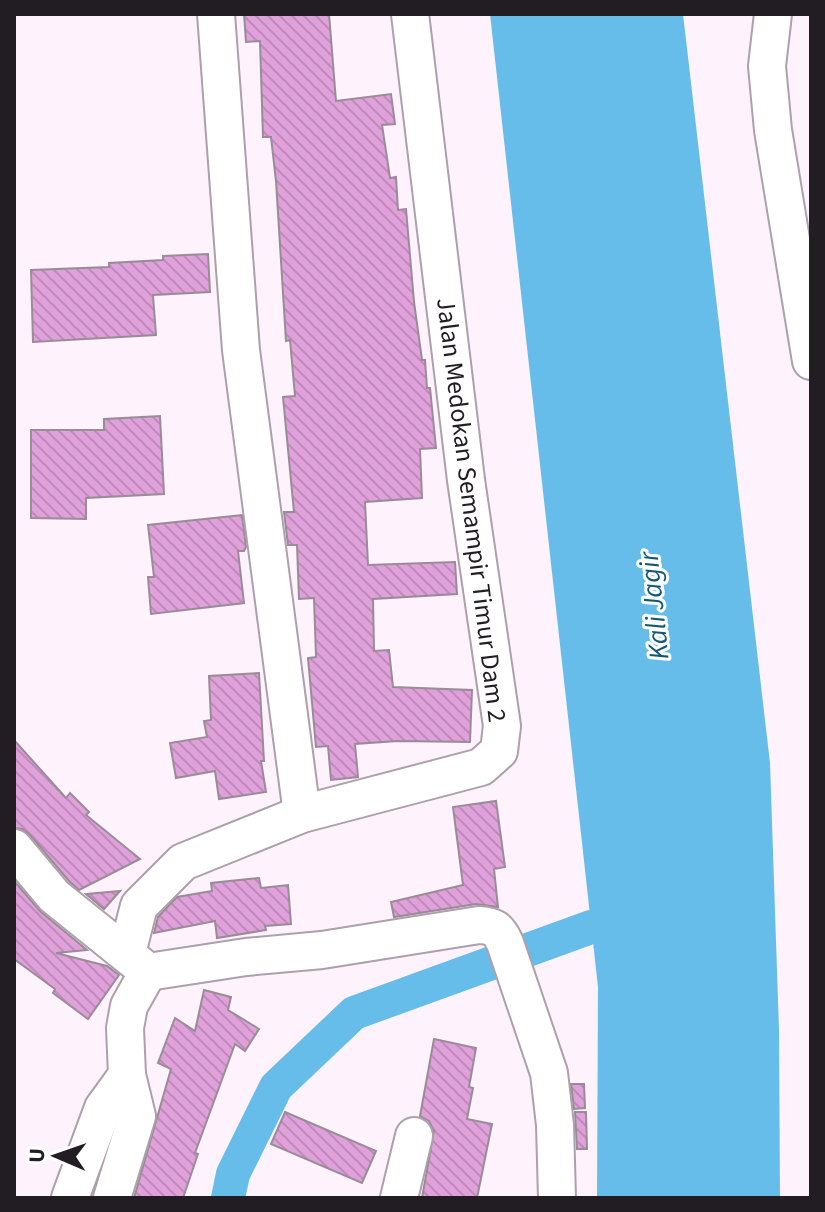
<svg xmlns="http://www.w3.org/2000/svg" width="825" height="1212" viewBox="0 0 825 1212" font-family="'Source Sans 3',sans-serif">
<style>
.water{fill:#66bdea}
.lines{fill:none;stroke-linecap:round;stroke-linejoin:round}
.canal{stroke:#66bdea;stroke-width:34}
.building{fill:url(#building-back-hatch);stroke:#988c97;stroke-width:2}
.minor-casing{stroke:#aca0ab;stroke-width:40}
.minor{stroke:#fff;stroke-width:36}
.labels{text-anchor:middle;stroke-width:6;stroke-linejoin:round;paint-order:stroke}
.street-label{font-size:26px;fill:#221d22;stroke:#fff}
.water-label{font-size:28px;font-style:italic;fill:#125876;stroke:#fff}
</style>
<defs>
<pattern id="building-back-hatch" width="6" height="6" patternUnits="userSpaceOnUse" patternTransform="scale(2)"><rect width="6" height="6" fill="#e0a1db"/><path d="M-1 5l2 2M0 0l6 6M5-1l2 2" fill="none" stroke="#c08abc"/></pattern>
</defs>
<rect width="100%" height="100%" fill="#fef2fc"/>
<path class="water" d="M 490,14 L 683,14 L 770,763 L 779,1030 L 780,1198 L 597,1198 L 598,987 Z"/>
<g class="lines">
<path class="canal" d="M 228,1198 L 233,1174 L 276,1087 L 354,1013 L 591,927"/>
</g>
<g class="building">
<path d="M 244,14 L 329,14 L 336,101 L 391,94 L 395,124 L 382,125 L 390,178 L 396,177 L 398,210 L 406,209 L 414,302 L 422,360 L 425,360 L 427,388 L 430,388 L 436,448 L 420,449 L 422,498 L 365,502 L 368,565 L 455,562 L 457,594 L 373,599 L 374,651 L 389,650 L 393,687 L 472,690 L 470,742 L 398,741 L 355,744 L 358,777 L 331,780 L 328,746 L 316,747 L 308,658 L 316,657 L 314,598 L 299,599 L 297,545 L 288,545 L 284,512 L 294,512 L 283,397 L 295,396 L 290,340 L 286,341 L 276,181 L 271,137 L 263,137 L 260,41 L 246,42 Z"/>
<path d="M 208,254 L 210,292 L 153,295 L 156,335 L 33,342 L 31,270 L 109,267 L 109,263 L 163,260 L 163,256 Z"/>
<path d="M 160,416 L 164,494 L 86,498 L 86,519 L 31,518 L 31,430 L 104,430 L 104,419 Z"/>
<path d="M 242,515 L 246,547 L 244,551 L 238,551 L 244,603 L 151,614 L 148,577 L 154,577 L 148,525 Z"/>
<path d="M 259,673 L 264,761 L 261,761 L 266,792 L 219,799 L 215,771 L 176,778 L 170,743 L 207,737 L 204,721 L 211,720 L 209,676 Z"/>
<path d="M 14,740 L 66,798 L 70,793 L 89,812 L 86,815 L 140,859 L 79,890 L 69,881 L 30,835 L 22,829 L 14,828 Z"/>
<path d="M 496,801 L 505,867 L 494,869 L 498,907 L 476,904 L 394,917 L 391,902 L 463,885 L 453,807 Z"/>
<path d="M 259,878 L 261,888 L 288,885 L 291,924 L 265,926 L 266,930 L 217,938 L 215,921 L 154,933 L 158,917 L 177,897 L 212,891 L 211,883 Z"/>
<path d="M 14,881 L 41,912 L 87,950 L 56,953 L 107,966 L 119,975 L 88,1019 L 53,993 L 55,989 L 14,959 Z"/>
<path d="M 120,891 L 104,909 L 86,894 Z"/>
<path d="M 204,990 L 231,997 L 228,1010 L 259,1029 L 245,1051 L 235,1044 L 195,1153 L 198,1154 L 183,1198 L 134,1198 L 171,1069 L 158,1063 L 175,1018 L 195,1031 Z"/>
<path d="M 434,1039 L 476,1048 L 469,1087 L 473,1088 L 467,1119 L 492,1124 L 477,1198 L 422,1198 L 434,1131 L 429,1121 L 420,1116 Z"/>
<path d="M 571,1084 L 584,1084 L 585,1108 L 574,1109 Z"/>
<path d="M 285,1112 L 376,1151 L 362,1183 L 271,1144 Z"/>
<path d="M 575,1112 L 586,1112 L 587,1149 L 577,1149 Z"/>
</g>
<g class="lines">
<g class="minor-casing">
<g id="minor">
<path d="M 216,14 L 241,350 L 302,814"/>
<path d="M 773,14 L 767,66 L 773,130 L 811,361"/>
<path d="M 14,848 L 54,896 L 141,966"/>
<path d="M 127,953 L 139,906 L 183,862 L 302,814 L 481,767 L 499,751 L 502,726 L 466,480 L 410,14"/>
<path d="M 148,972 L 246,957 L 322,950 L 479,925 C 494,926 498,928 505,943 L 549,1073 L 555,1125 L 557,1198"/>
<path d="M 70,1198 L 103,1108 L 127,1075"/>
<path d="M 112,1198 L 137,1116 L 127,1075 L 125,1028 L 129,1006 L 148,972"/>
<path d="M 399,1198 L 414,1136"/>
</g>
</g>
<use href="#minor" class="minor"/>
</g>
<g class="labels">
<g class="street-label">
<text transform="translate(472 510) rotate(83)" y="9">Jalan Medokan Semampir Timur Dam 2</text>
</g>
<g class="water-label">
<text transform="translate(653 606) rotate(-96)" y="10">Kali Jagir</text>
</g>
</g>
<rect width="825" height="1212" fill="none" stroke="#221d22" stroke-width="32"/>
<g transform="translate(56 1156) rotate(272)" stroke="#ffffff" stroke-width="6" paint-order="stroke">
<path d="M0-6L14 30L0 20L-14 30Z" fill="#221d22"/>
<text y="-12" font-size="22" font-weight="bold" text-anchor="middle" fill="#221d22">U</text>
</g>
</svg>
